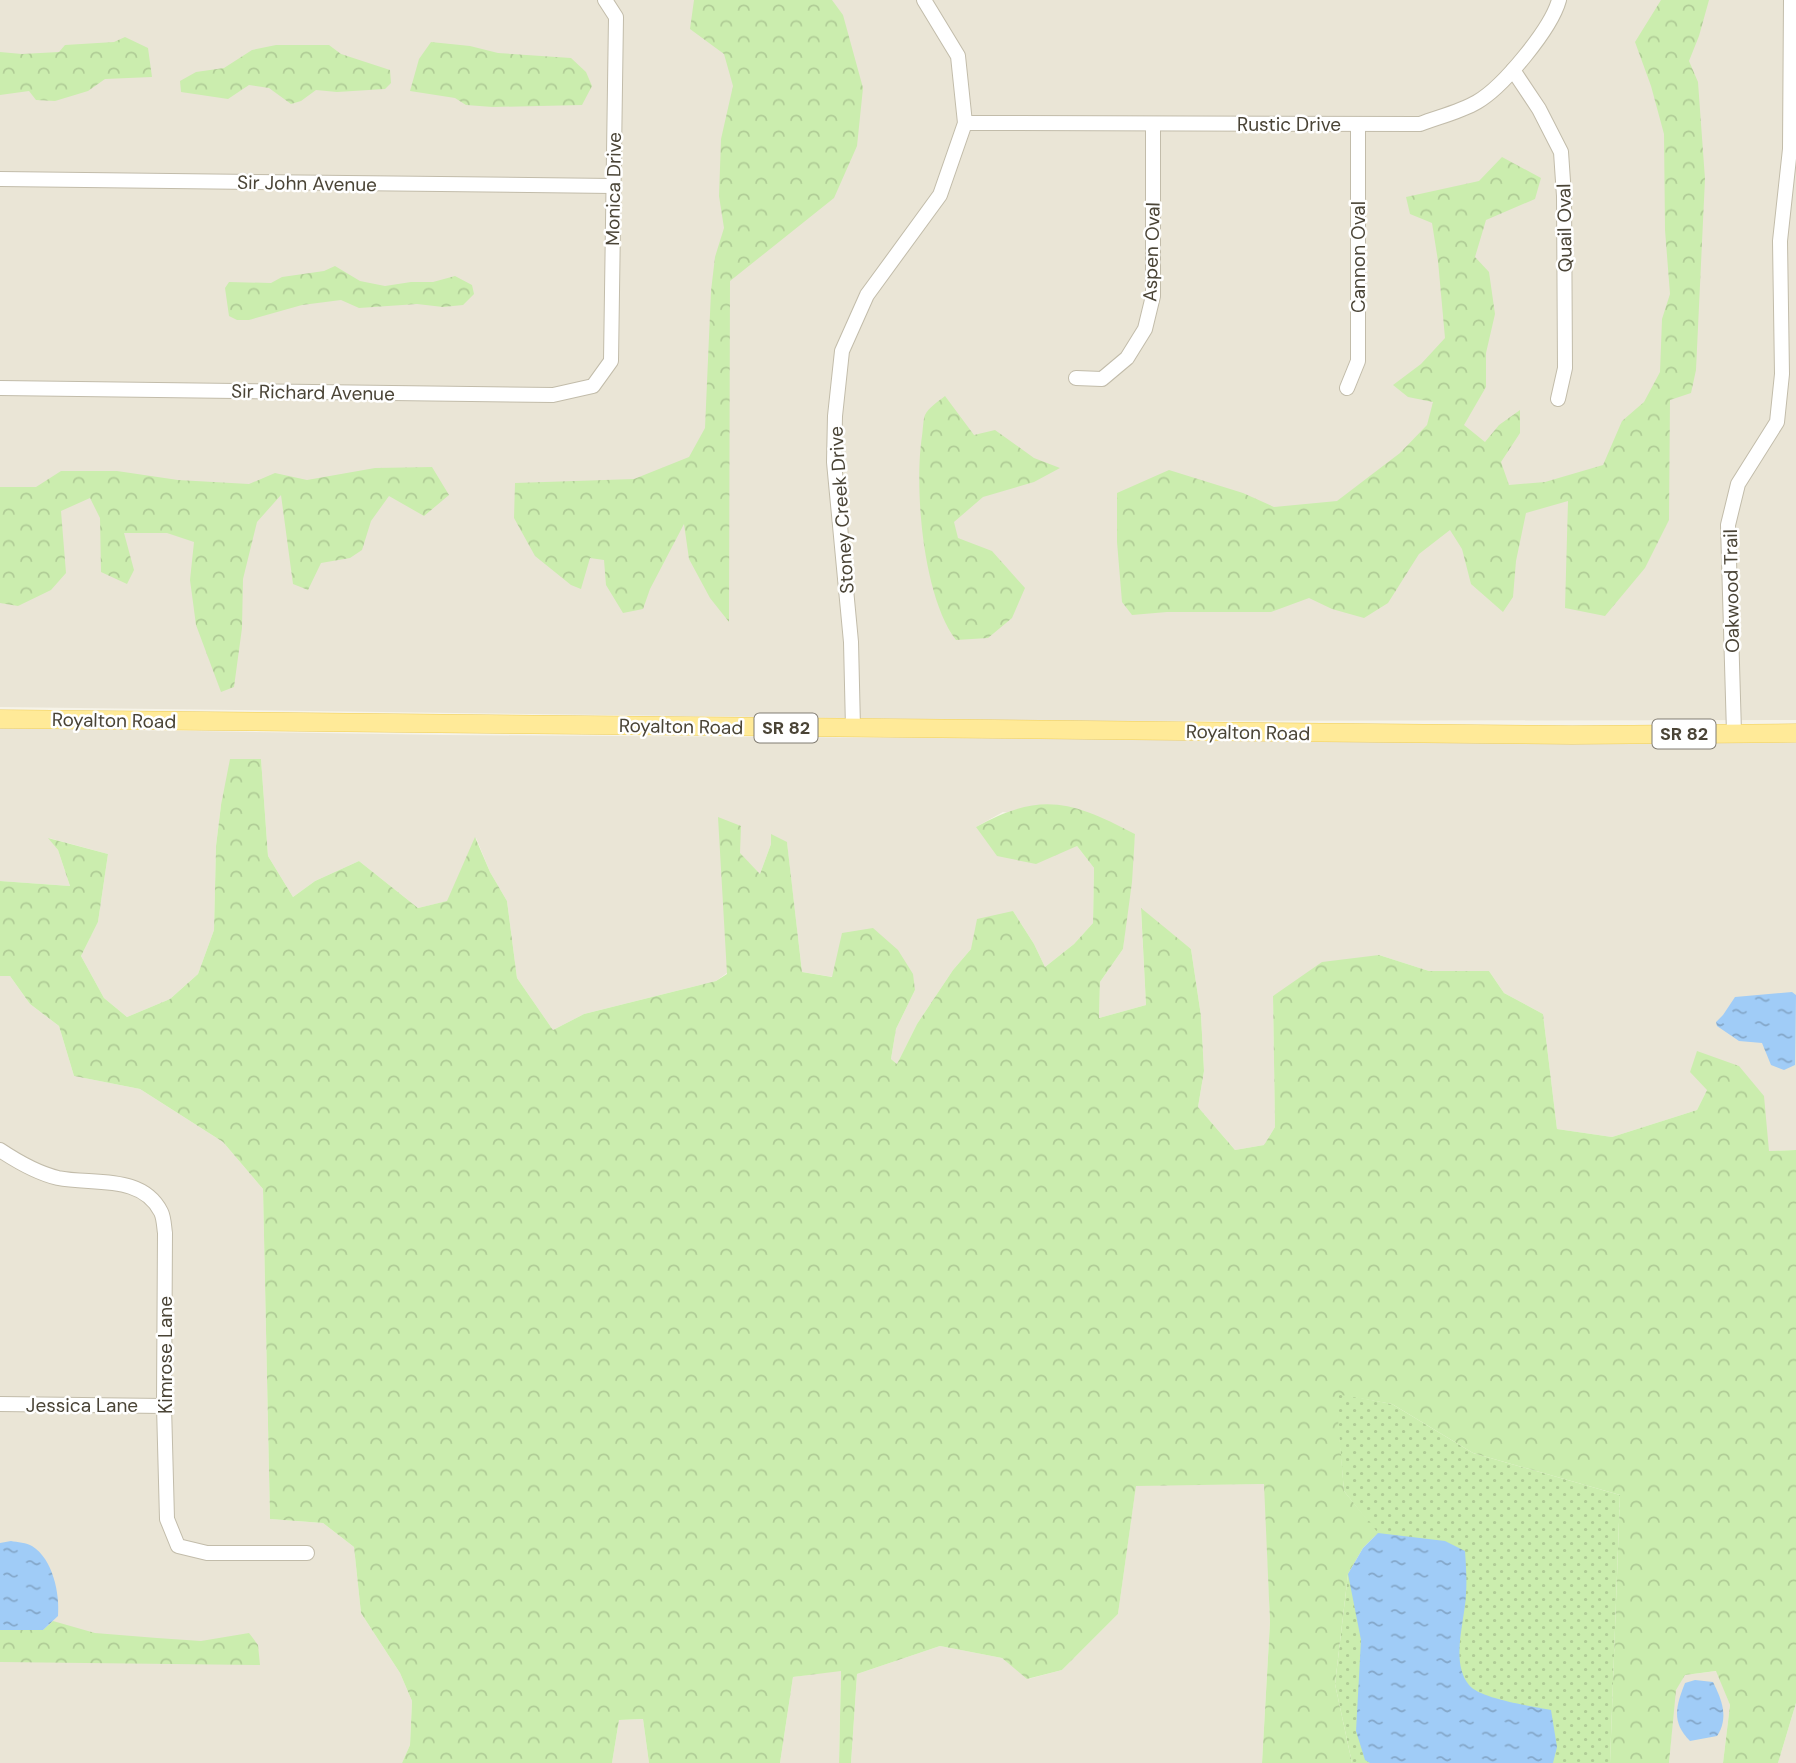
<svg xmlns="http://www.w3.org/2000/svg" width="1796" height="1763" viewBox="0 0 1796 1763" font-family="'DM Sans',sans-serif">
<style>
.residential{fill:#eae5d6}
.grass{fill:url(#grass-dots)}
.forest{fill:url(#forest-crowns)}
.water{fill:url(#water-ripples)}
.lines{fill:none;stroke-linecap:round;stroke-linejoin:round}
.minor-casing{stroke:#c2bcaa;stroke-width:16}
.major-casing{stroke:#efcf5d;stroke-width:19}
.minor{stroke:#fff;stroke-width:14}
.major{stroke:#ffea98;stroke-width:18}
.labels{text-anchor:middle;stroke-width:5;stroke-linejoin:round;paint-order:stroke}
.shield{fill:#fff;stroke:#807c72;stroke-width:2}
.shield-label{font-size:18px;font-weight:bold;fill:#4a4436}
.street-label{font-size:19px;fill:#4a4436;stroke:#fff}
</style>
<defs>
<pattern id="grass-dots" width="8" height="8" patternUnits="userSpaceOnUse" patternTransform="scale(1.75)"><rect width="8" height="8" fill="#cbedae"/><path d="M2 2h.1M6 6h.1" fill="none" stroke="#b0cc96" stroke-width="1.8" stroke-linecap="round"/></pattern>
<pattern id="forest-crowns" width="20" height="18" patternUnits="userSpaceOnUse" patternTransform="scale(1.75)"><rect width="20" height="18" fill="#cbedae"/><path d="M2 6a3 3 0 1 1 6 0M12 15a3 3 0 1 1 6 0" fill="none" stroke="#b0cc96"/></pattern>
<pattern id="water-ripples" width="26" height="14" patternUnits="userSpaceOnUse" patternTransform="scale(1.75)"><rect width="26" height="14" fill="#a0ccf7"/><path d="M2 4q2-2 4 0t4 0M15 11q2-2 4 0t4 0" fill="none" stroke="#84a7c9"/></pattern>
</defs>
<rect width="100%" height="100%" fill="#f6f3e8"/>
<g class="residential">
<path d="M 0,0 L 1796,0 L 1796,720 L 1072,721 L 0,707 Z"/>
<path d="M 0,728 L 445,735 L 1796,743 L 1796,1150 L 1769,1151 L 1707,1090 L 1697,1110 L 1612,1137 L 1557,1129 L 1543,1014 L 1504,993 L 1489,971 L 1429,971 L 1379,955 L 1273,996 L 1275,1127 L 1264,1145 L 1235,1150 L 1198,1107 L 1204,1071 L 1201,1016 L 1191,949 L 1141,910 L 1146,1005 L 1099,1018 L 1100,982 L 1123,949 L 1135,834 L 1003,812 L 976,827 L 1077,846 L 1094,868 L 1093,923 L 1074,944 L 1045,967 L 1034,944 L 1013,911 L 971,949 L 953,970 L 917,1024 L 897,1064 L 891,1059 L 896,1029 L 915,990 L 802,972 L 787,843 L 771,835 L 771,844 L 760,874 L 740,854 L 727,973 L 716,981 L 584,1014 L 553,1030 L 517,978 L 507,901 L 490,872 L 476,838 L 448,901 L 418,908 L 359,861 L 315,881 L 293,897 L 268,856 L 261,759 L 221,805 L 216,846 L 214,930 L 198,974 L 170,999 L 127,1017 L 104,998 L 81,956 L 98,922 L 108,854 L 49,838 L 58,850 L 70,886 L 0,881 Z"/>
<path d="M 0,976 L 10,976 L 30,1004 L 59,1026 L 74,1076 L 140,1089 L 223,1142 L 263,1189 L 270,1519 L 323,1523 L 354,1547 L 361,1613 L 400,1673 L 412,1701 L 410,1745 L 402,1763 L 0,1763 Z"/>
<path d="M 1265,1484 L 1270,1622 L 1262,1763 L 851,1763 L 857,1674 L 940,1646 L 1002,1658 L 1028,1679 L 1062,1670 L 1118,1614 L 1136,1485 Z"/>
<path d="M 841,1670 L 839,1763 L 780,1763 L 793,1677 Z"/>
<path d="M 1717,1671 L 1730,1705 L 1723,1763 L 1669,1763 L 1675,1690 L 1685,1675 Z"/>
<path d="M 1796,1703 L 1796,1763 L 1778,1763 Z"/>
<path d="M 643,1719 L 649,1763 L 612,1763 L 619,1720 Z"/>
</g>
<path class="grass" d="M 1335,1393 L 1392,1404 L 1473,1453 L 1620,1495 L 1610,1763 L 1352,1763 L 1335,1684 L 1348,1574 L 1377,1533 L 1344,1491 Z"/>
<g class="forest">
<path d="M 694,0 L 832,0 L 843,15 L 863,88 L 857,146 L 834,198 L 730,281 L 729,622 L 710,598 L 689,559 L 684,524 L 650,589 L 643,609 L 623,613 L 606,585 L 604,560 L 590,558 L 581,589 L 571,585 L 535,556 L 514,518 L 515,483 L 634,479 L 689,457 L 705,428 L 711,291 L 715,257 L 724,228 L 719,196 L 721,139 L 733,86 L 724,54 L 690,29 Z"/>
<path d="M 1661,0 L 1709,0 L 1699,36 L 1689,61 L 1698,82 L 1705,179 L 1696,370 L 1691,393 L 1670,400 L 1669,520 L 1645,568 L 1605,616 L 1565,608 L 1568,501 L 1526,513 L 1516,561 L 1513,597 L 1503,612 L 1471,584 L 1462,549 L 1450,530 L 1419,554 L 1388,603 L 1364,618 L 1332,609 L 1309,598 L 1271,612 L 1167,612 L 1132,615 L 1122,602 L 1117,542 L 1117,493 L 1169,470 L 1243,493 L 1274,507 L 1337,501 L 1400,453 L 1427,425 L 1433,402 L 1408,397 L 1393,385 L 1421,364 L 1445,338 L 1438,261 L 1432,223 L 1410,214 L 1406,197 L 1479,181 L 1502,157 L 1541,178 L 1535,199 L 1486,220 L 1475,257 L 1489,272 L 1495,314 L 1486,353 L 1486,387 L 1464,425 L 1485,442 L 1499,425 L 1520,410 L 1520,433 L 1501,462 L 1509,485 L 1545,482 L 1603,465 L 1622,421 L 1644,402 L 1660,372 L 1662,319 L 1670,294 L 1665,230 L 1664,134 L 1651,86 L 1635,42 Z"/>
<path d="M 125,37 L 148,48 L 152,77 L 105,79 L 88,91 L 55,101 L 36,100 L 29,91 L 0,95 L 0,52 L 22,54 L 59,52 L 65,45 L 114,42 Z"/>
<path d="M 431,42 L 470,46 L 498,53 L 571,58 L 586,72 L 592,86 L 582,105 L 493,107 L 466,105 L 455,98 L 410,91 L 419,59 Z"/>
<path d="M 276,45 L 329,45 L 341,54 L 390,70 L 391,83 L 385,89 L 337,92 L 316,90 L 301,101 L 291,104 L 269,88 L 249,85 L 228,99 L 181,92 L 180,81 L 196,72 L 224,68 L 252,50 Z"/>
<path d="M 335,266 L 360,281 L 385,286 L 411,282 L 433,282 L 455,276 L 472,285 L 474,294 L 463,305 L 443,307 L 417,304 L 359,308 L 341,300 L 302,305 L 249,320 L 237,320 L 229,316 L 225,288 L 229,282 L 271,283 L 282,277 L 324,271 Z"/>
<path d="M 945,396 L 974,435 L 995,430 L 1034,458 L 1060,468 L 1034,482 L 983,497 L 954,522 L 958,538 L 992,551 L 1025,588 L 1012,618 L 988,638 L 956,640 C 923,597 914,489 922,436 C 923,430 923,420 925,415 C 928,408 939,401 945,396 Z"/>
<path d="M 432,467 L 449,495 L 424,516 L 389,496 L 371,521 L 362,550 L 350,558 L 321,563 L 308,590 L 293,584 L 281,495 L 257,522 L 243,579 L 242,628 L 234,687 L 221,692 L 196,625 L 190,580 L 194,542 L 167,533 L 124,533 L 134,570 L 127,584 L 101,572 L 100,518 L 90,498 L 61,511 L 66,573 L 51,590 L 18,606 L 0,603 L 0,487 L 36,487 L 61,471 L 117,471 L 178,480 L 249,484 L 275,473 L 307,480 L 375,468 Z"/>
<path d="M 230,759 L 261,759 L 268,856 L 293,897 L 315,881 L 359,861 L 418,908 L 447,901 L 475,837 L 490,872 L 507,901 L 517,978 L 553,1030 L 584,1014 L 716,981 L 727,974 L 718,817 L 741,826 L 740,853 L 760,874 L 771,844 L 771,834 L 787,842 L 802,972 L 832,977 L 842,933 L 873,928 L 898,950 L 913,974 L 915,990 L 896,1029 L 891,1059 L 897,1064 L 917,1024 L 953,970 L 971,949 L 977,919 L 1013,911 L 1034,944 L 1045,967 L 1074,944 L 1093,923 L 1094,868 L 1077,846 L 1036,864 L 997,856 L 976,827 C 1041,791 1072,801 1135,834 L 1132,882 L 1123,949 L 1100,982 L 1099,1018 L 1146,1005 L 1141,908 L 1191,949 L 1201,1016 L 1204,1071 L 1198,1107 L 1235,1150 L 1264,1145 L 1275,1127 L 1273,996 L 1322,962 L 1379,955 L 1429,971 L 1489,971 L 1504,993 L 1543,1014 L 1557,1129 L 1612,1137 L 1697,1110 L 1707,1090 L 1690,1072 L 1697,1051 L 1739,1066 L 1764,1096 L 1769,1151 L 1796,1150 L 1796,1703 L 1778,1763 L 1723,1763 L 1730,1705 L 1716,1671 L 1685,1675 L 1676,1690 L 1669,1763 L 1610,1763 L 1620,1495 L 1473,1453 L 1392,1404 L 1336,1394 L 1344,1491 L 1378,1533 L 1363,1548 L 1348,1574 L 1335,1684 L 1352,1763 L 1262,1763 L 1270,1622 L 1264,1484 L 1136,1486 L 1118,1614 L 1062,1670 L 1027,1679 L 1002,1658 L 940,1646 L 857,1674 L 851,1763 L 839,1763 L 841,1671 L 793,1677 L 780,1763 L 649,1763 L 643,1719 L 619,1720 L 612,1763 L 402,1763 L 410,1745 L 412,1701 L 400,1673 L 361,1613 L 354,1547 L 323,1523 L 270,1519 L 263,1189 L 223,1142 L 140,1089 L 74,1076 L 59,1026 L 30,1004 L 10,976 L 0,976 L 0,881 L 70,886 L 58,850 L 48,838 L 108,854 L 98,922 L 81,956 L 104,998 L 127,1017 L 170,999 L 198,974 L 214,930 L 216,846 L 221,805 Z"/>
<path d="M 53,1621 L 95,1633 L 157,1638 L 201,1641 L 249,1633 L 258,1645 L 260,1665 L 0,1662 L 0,1630 L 43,1630 Z"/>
</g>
<g class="water">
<path d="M 1792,992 L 1796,995 L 1795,1065 L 1784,1070 L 1771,1065 L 1762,1043 L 1739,1041 L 1717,1026 L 1716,1022 L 1723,1015 L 1735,997 Z"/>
<path d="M 1378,1533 L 1445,1541 L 1465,1551 C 1466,1565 1467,1580 1466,1594 C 1465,1621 1450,1662 1469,1685 C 1480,1699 1532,1706 1551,1710 L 1557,1747 L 1553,1763 L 1370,1763 L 1365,1760 L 1356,1731 L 1361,1640 L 1348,1574 L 1363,1548 Z"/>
<path d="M 11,1541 C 17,1542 27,1543 32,1546 C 53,1559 60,1594 58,1616 L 43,1630 L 0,1630 L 0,1543 Z"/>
<path d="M 1695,1680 L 1713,1682 C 1722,1700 1729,1718 1717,1736 L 1690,1741 C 1671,1722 1676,1706 1685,1683 Z"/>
</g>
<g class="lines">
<g class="minor-casing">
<g id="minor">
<path d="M 1513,70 L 1539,109 L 1561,152 L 1564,196 L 1565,368 L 1558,399"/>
<path d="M 965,123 L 1420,124 C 1438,117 1460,112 1477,102 C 1503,87 1551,29 1559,0"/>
<path d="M 0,179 L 613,186"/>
<path d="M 1076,378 L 1102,379 L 1127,358 L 1145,329 L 1153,296 L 1153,124"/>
<path d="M 0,388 L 553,395 L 593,386 L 611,361 L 616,17 L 605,0"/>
<path d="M 1347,388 L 1358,361 L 1358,124"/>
<path d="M 853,728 L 851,642 L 834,462 L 835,416 L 842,351 L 867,295 L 940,195 L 965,123 L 958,56 L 924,0"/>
<path d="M 1734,733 L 1728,525 L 1738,484 L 1777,422 L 1782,374 L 1780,241 L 1790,149 L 1791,0"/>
<path d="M 0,1150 C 18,1162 37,1173 58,1178 C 93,1185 142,1174 161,1212 C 164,1218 164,1227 165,1233 L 164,1406 L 167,1519 L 178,1546 L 207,1553 L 307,1553"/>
<path d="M 0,1404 L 164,1406"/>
</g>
</g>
<g class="major-casing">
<path id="major" d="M 0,719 L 1572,735 L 1796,733"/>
</g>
<use href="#minor" class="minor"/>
<use href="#major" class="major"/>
</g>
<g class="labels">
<g class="shield">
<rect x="754.5" y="713.5" width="63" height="29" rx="5"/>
<rect x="1652.5" y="719.5" width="63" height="29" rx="5"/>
</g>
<g class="shield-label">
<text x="786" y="734">SR 82</text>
<text x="1684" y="740">SR 82</text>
</g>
<g class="street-label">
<text x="1289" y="131">Rustic Drive</text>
<text transform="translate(307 183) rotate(1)" y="7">Sir John Avenue</text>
<text transform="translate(613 189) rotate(-89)" y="7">Monica Drive</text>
<text transform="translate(1564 228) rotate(-91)" y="7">Quail Oval</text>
<text transform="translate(1151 252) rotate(-88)" y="7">Aspen Oval</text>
<text transform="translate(1358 257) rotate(-90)" y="7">Cannon Oval</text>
<text transform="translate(313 392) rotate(1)" y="7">Sir Richard Avenue</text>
<text transform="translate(841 510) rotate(-94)" y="7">Stoney Creek Drive</text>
<text transform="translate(1731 591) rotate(-91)" y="7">Oakwood Trail</text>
<text transform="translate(114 720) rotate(1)" y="7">Royalton Road</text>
<text transform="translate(681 726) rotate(1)" y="7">Royalton Road</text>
<text transform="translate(1248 732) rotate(1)" y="7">Royalton Road</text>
<text transform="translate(165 1355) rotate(-90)" y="7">Kimrose Lane</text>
<text x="82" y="1412">Jessica Lane</text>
</g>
</g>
</svg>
